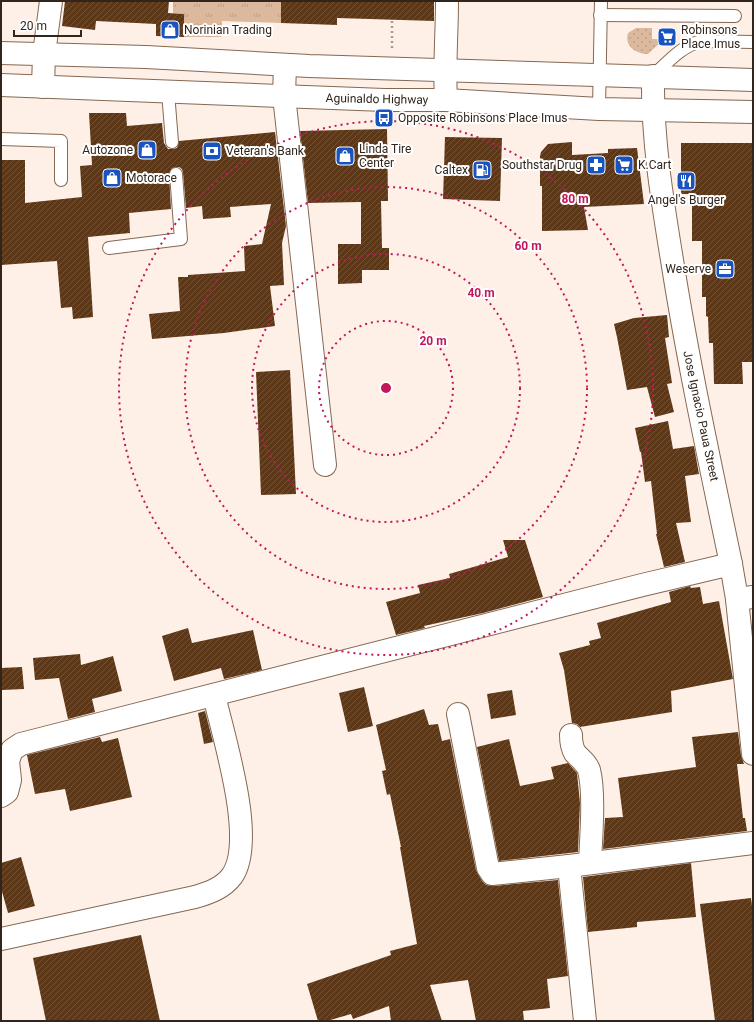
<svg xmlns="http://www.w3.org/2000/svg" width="754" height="1022" viewBox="0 0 754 1022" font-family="Roboto,sans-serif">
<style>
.grass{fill:url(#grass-tufts)}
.garden{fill:url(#garden-dots)}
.building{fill:url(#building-hatch)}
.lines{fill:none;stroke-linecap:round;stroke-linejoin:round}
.service-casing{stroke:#856852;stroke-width:14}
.minor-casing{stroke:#856852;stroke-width:24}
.tertiary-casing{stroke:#856852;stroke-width:24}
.trunk-casing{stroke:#856852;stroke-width:24}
.path{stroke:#a89b92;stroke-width:2.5;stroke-dasharray:2 3;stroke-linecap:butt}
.service{stroke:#fff;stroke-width:12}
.minor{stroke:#fff;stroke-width:22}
.tertiary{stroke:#fff;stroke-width:22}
.trunk{stroke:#fff;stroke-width:22}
.ring{fill:none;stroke:#c2185b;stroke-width:2;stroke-dasharray:2 4}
.labels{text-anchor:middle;stroke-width:4;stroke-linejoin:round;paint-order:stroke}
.poi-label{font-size:12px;fill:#31251c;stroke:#fff;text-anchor:start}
.street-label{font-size:12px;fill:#31251c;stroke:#fff}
.centre{fill:#c2185b;stroke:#fff;stroke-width:2}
.ring-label{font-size:12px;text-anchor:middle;font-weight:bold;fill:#c2185b;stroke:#fff;stroke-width:4;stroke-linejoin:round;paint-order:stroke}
</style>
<defs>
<pattern id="grass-tufts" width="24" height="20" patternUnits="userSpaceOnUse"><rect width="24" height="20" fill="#dcb89c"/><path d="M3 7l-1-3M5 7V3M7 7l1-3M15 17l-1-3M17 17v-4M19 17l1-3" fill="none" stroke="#bd9e86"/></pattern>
<pattern id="garden-dots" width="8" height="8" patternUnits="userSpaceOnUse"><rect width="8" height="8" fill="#dcb89c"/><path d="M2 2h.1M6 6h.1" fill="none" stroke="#bd9e86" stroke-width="1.8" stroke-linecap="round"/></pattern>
<pattern id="building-hatch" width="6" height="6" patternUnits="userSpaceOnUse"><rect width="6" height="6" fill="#5c3819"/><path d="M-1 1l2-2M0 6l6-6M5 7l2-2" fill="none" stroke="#705339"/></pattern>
</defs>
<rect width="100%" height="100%" fill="#fef0e7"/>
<path class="grass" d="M 173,1 L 281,1 L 281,23 L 222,21 L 221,37 L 183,37 L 184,14 L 173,13 Z"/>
<path class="garden" d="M 636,28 L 652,28 L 652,39 L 664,39 L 648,54 C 636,54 624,46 628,33 Z"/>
<g class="building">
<path d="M 65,1 L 169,1 L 168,13 L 184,14 L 184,37 L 156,36 L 156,24 L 96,21 L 95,30 L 62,26 Z"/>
<path d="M 281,1 L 434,1 L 434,21 L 337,18 L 337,25 L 281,23 Z"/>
<path d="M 89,113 L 126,113 L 127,126 L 162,123 L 164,143 L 168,149 L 172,149 L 177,148 L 179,141 L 275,132 L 286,226 L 282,243 L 284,285 L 270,286 L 275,326 L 224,333 L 152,339 L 149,314 L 180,311 L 178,277 L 188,277 L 188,275 L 245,271 L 244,246 L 262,244 L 271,204 L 230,207 L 231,217 L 203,219 L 202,206 L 186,208 L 183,173 L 182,169 L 179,167 L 172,168 L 169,174 L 171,209 L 129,213 L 130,233 L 88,237 L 93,317 L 73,319 L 72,307 L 61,308 L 57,261 L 1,265 L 1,160 L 25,160 L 25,203 L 82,197 L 80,166 L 92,165 Z"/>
<path d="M 387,129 L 388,201 L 381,201 L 382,248 L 389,248 L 389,270 L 362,270 L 362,283 L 338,284 L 338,244 L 361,244 L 361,202 L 308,203 L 300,131 Z"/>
<path d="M 445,137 L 502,138 L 500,201 L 443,199 Z"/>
<path d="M 572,142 L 572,155 L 608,153 L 608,149 L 637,148 L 644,204 L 584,207 L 588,230 L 542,231 L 542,186 L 540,186 L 540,156 L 541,152 L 548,144 Z"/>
<path d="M 681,143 L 753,143 L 753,362 L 742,362 L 743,384 L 714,384 L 713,343 L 709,343 L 708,317 L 706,316 L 706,297 L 702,297 L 702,241 L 692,241 L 692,194 L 681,194 Z"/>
<path d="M 667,315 L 669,337 L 665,338 L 672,383 L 667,384 L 674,412 L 655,417 L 647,387 L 627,390 L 617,337 L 614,324 L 634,318 Z"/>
<path d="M 290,370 L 296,494 L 261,495 L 256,372 Z"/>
<path d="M 668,421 L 673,449 L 694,446 L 699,474 L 685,476 L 691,522 L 676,523 L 685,562 L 664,567 L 656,534 L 657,534 L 651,481 L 645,482 L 641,452 L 640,452 L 635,428 Z"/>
<path d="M 503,540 L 525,540 L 543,597 L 483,613 L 424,626 L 425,628 L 396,635 L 386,602 L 420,593 L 418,585 L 450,578 L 449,574 L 508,557 Z"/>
<path d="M 690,586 L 691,588 L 700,587 L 703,604 L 719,601 L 733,679 L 671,691 L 672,712 L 580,727 L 577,724 L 572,723 L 564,670 L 559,653 L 590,645 L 589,641 L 601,638 L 597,623 L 671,602 L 669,592 Z"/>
<path d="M 188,628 L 192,643 L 253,630 L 262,670 L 224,679 L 221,668 L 174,681 L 162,636 Z"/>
<path d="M 80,654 L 81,665 L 113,656 L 122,691 L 92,699 L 95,712 L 68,719 L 59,678 L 35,680 L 33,658 Z"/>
<path d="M 22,667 L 24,689 L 2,690 L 1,668 Z"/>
<path d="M 364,687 L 373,726 L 348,732 L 339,693 Z"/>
<path d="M 512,690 L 516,715 L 491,719 L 487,694 Z"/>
<path d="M 424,709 L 429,725 L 438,724 L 442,741 L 450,739 L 476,870 L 482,881 L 486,885 L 493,886 L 558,880 L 568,976 L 547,979 L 550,1008 L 523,1011 L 524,1021 L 476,1021 L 468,980 L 430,985 L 442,1021 L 391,1021 L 389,1006 L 353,1019 L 351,1014 L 327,1021 L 318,1021 L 307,984 L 391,955 L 390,951 L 417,944 L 400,847 L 401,847 L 390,794 L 387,795 L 382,771 L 386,770 L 376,725 Z"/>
<path d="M 205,711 L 213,742 L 204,744 L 198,713 Z"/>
<path d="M 738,732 L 741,755 L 744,764 L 737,764 L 743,818 L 745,818 L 747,831 L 603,849 L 605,818 L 623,817 L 618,778 L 696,767 L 692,737 Z"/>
<path d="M 100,737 L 102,742 L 118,738 L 132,797 L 70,811 L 65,789 L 35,794 L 27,755 Z"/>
<path d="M 509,739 L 520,786 L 554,779 L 551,767 L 568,763 L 577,773 L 580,803 L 578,852 L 499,861 L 477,747 Z"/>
<path d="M 21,857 L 35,906 L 8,913 L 1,888 L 1,863 Z"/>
<path d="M 691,863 L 696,917 L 637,922 L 637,927 L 588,932 L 583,877 Z"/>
<path d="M 751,898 L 753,913 L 753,1021 L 715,1021 L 700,904 Z"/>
<path d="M 141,935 L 160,1021 L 46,1021 L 33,958 Z"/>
</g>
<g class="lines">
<g class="service-casing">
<g id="service">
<path d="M 600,15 L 735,16"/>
<path d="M 653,76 C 667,63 682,45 702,41 L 753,42"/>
<path d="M 168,92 L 172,142"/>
<path d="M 599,109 L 601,1"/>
<path d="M 1,139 L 61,141 L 61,180"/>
<path d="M 109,248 L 181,239 L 176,174"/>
</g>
</g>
<g class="minor-casing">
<g id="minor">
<path d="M 285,65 L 284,96 L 325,465"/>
<path d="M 43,87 L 44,54 L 51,1"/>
<path d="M 446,100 C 444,67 447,34 447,1"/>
<path d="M 737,599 L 753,597"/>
<path d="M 458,714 L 488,868 L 492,874 L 569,866 L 753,843"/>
<path d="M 571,735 C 571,741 572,748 575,753 C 580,759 586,762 589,770 C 595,794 591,837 590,863"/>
<path d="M 1,796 L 7,792 L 10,780 L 8,761 L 12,750 L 21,744 L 642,585 L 731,564"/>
<path d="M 569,866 L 585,1021"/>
<path d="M 1,939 L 195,897 C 209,893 223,888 232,876 C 257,840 223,736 214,695"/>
</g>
</g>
<g class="tertiary-casing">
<path id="tertiary" d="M 653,76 C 652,138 662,199 672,260 C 688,362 710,463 731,564 L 737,599 L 753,754"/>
</g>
<g class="trunk-casing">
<g id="trunk">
<path d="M 1,53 L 146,57 L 309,66 L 753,80"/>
<path d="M 1,85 L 384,100 L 446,100 L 599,109 L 753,112"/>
</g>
</g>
<path class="path" d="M 392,48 L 392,20"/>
<use href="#service" class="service"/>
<use href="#minor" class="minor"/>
<use href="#tertiary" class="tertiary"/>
<use href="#trunk" class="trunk"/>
</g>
<g class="ring">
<circle cx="386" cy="388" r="67"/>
<circle cx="386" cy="388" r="134"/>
<circle cx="386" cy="388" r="201"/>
<circle cx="386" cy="388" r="267"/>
</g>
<defs>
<g id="shop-square" transform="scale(1)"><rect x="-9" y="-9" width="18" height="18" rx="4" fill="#1853bf" stroke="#fff"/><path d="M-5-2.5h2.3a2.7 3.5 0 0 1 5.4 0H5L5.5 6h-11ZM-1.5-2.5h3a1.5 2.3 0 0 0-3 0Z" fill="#fff"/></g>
<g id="supermarket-square" transform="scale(1)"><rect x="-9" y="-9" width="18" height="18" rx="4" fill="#1853bf" stroke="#fff"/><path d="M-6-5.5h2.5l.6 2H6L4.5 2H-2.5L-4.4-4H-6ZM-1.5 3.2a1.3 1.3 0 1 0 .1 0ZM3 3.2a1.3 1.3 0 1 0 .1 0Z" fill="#fff"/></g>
<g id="bus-square" transform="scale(1)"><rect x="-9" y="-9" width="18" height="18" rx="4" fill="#1853bf" stroke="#fff"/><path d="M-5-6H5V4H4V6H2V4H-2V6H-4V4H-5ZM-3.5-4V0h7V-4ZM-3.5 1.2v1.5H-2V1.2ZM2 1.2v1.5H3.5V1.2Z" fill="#fff"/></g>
<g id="bank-square" transform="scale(1)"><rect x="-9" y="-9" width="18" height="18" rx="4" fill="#1853bf" stroke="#fff"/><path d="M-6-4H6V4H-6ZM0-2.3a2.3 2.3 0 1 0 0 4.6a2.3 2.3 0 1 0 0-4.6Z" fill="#fff"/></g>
<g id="pharmacy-square" transform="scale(1)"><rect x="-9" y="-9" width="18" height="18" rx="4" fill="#1853bf" stroke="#fff"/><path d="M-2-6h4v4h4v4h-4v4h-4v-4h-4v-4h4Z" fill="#fff"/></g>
<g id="fuel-square" transform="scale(1)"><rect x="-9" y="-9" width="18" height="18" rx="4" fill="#1853bf" stroke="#fff"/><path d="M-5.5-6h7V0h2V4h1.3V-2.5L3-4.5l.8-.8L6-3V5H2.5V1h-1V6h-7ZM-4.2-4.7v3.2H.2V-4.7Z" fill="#fff"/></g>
<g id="restaurant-square" transform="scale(1)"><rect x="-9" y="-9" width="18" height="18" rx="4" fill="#1853bf" stroke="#fff"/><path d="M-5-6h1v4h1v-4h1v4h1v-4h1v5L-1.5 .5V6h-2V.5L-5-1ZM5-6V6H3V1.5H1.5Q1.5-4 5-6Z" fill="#fff"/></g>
<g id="office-square" transform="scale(1)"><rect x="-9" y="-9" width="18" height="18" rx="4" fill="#1853bf" stroke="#fff"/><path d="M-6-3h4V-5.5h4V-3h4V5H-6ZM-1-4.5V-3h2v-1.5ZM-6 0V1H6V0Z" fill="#fff"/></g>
</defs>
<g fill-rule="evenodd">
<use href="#shop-square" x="170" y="30"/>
<use href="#supermarket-square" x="667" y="37"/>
<use href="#bus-square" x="384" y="118"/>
<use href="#shop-square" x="147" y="150"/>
<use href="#bank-square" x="212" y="151"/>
<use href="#shop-square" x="345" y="156"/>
<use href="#pharmacy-square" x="596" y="165"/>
<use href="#supermarket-square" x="624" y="165"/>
<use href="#fuel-square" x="482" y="170"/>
<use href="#shop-square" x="112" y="178"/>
<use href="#restaurant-square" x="686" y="181"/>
<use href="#office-square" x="725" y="269"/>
</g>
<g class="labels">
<g class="poi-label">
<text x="184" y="34">Norinian Trading</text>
<text x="681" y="34">Robinsons<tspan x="681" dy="14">Place Imus</tspan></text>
<text x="398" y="122">Opposite Robinsons Place Imus</text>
<text x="359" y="153">Linda Tire<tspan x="359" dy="14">Center</tspan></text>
<text x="133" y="154" text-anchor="end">Autozone</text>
<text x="226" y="155">Veteran's Bank</text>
<text x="582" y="169" text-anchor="end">Southstar Drug</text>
<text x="638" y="169">K.Cart</text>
<text x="468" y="174" text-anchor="end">Caltex</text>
<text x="126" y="182">Motorace</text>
<text x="686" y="204" text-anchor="middle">Angel's Burger</text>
<text x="711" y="273" text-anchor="end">Weserve</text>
</g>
<g class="street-label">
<text transform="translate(377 99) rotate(1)" y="4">Aguinaldo Highway</text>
<text transform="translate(701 416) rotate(78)" y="4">Jose Ignacio Paua Street</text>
</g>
</g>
<circle cx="386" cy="388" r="6" class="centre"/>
<g class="ring-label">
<text x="575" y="203">80 m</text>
<text x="528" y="250">60 m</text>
<text x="481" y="297">40 m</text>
<text x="433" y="345">20 m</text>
</g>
<rect width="754" height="1022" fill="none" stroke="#31251c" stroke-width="4"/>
<path d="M14 30v6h67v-6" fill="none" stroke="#31251c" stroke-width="2"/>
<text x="20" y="30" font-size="12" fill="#31251c" stroke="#ffffff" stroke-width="3" paint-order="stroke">20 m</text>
</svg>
